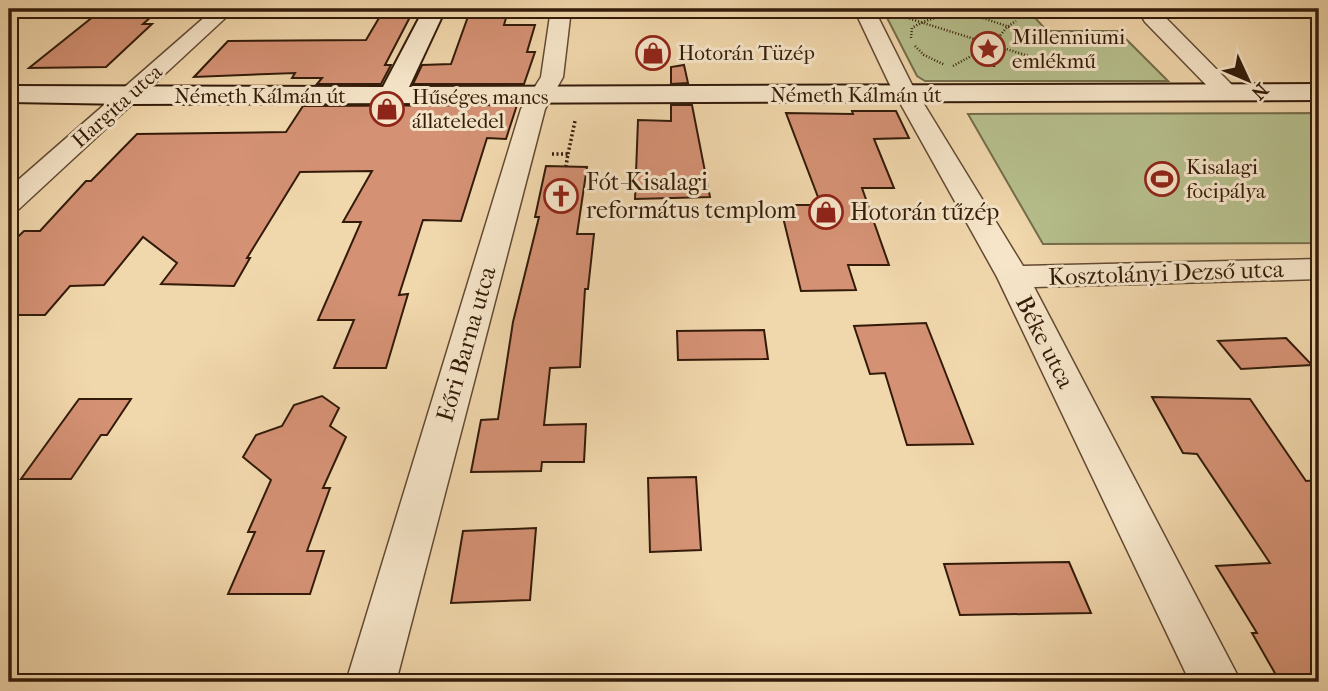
<svg xmlns="http://www.w3.org/2000/svg" width="1328" height="691" viewBox="0 0 1328 691" font-family="'IM FELL French Canon',serif">
<style>
.green{fill:#b6bf8d;stroke:#746d4b;stroke-width:2}
.building{fill:#d49174;stroke:#331b09;stroke-width:2}
.lines{fill:none;stroke-linecap:round;stroke-linejoin:round}
.lane-casing{stroke:#624a32;stroke-width:3}
.street-casing{stroke:#624a32;stroke-width:3}
.secondary-casing{stroke:#331b09;stroke-width:4}
.path-far1{stroke:#331b09;stroke-width:2.5;stroke-dasharray:1 2;stroke-linecap:butt}
.path{stroke:#331b09;stroke-width:3.5;stroke-dasharray:2 2.5;stroke-linecap:butt}
.lane{fill:#f6e5c9;fill-rule:evenodd}
.street{fill:#f6e5c9;fill-rule:evenodd}
.secondary{fill:#f6e5c9;fill-rule:evenodd}
.labels{text-anchor:middle;stroke-width:6;stroke-linejoin:round;paint-order:stroke}
.far-poi-label{font-size:21px;fill:#331b09;stroke:#f6e5c9;text-anchor:start}
.far-street-label{font-size:21px;fill:#331b09;stroke:#f6e5c9}
.poi-label{font-size:24px;fill:#331b09;stroke:#f6e5c9;text-anchor:start}
.street-label{font-size:24px;fill:#331b09;stroke:#f6e5c9}
</style>
<rect width="100%" height="100%" fill="#f1d7ac"/>
<filter id="stains"><feTurbulence type="fractalNoise" baseFrequency=".00286" numOctaves="4"/><feColorMatrix values="0 0 0 0 .2 0 0 0 0 .09 0 0 0 0 .02 0 0 0 .5 -.17"/></filter>
<radialGradient id="worn" r=".72"><stop offset=".6" stop-color="#630" stop-opacity="0"/><stop offset="1" stop-color="#630" stop-opacity=".3"/></radialGradient>
<g class="green">
<path d="M 883,10 L 1028,10 L 1047,31 L 1118,31 L 1168,81 L 925,81 L 917,76 Z"/>
<path d="M 1319,113 L 1319,243 L 1043,244 L 968,114 Z"/>
</g>
<g class="building">
<path d="M 470,11 L 508,11 L 504,25 L 535,25 L 527,52 L 535,52 L 524,84 L 413,84 L 422,65 L 451,64 Z"/>
<path d="M 94,16 L 151,17 L 143,24 L 152,24 L 106,67 L 29,68 Z"/>
<path d="M 410,17 L 385,65 L 391,65 L 381,84 L 317,84 L 322,78 L 292,78 L 295,73 L 194,77 L 228,41 L 366,40 L 379,18 Z"/>
<path d="M 684,65 L 688,83 L 671,84 L 671,67 Z"/>
<path d="M 517,105 L 506,139 L 487,138 L 461,221 L 423,220 L 399,295 L 408,294 L 386,368 L 334,368 L 354,320 L 318,320 L 361,222 L 343,222 L 372,171 L 300,172 L 247,258 L 250,258 L 234,286 L 161,284 L 177,263 L 143,237 L 104,285 L 70,286 L 45,315 L 9,315 L 9,245 L 24,231 L 40,231 L 86,181 L 91,181 L 137,134 L 286,132 L 303,106 Z"/>
<path d="M 671,105 L 692,105 L 710,197 L 635,199 L 638,120 L 671,121 Z"/>
<path d="M 852,111 L 896,111 L 909,138 L 874,139 L 894,188 L 862,188 L 889,265 L 848,265 L 856,290 L 801,291 L 780,205 L 821,205 L 786,113 L 853,114 Z"/>
<path d="M 546,166 L 587,167 L 577,234 L 594,234 L 588,289 L 585,289 L 580,367 L 550,368 L 544,425 L 586,424 L 584,462 L 542,462 L 541,471 L 471,472 L 481,420 L 498,419 L 513,322 L 539,217 L 535,217 Z"/>
<path d="M 926,323 L 944,369 L 973,444 L 907,445 L 885,373 L 870,374 L 854,326 Z"/>
<path d="M 764,330 L 768,359 L 678,360 L 677,331 Z"/>
<path d="M 1286,338 L 1312,365 L 1241,369 L 1218,341 Z"/>
<path d="M 322,396 L 339,408 L 330,426 L 346,437 L 323,488 L 330,488 L 307,551 L 324,551 L 310,594 L 228,594 L 255,532 L 248,532 L 271,480 L 243,457 L 256,435 L 282,426 L 294,405 Z"/>
<path d="M 1152,397 L 1250,399 L 1306,481 L 1319,480 L 1319,682 L 1280,682 L 1252,633 L 1257,633 L 1216,566 L 1270,563 L 1197,454 L 1183,453 Z"/>
<path d="M 79,399 L 131,399 L 107,435 L 101,435 L 71,479 L 21,479 Z"/>
<path d="M 696,477 L 701,550 L 650,552 L 648,478 Z"/>
<path d="M 536,528 L 530,600 L 451,603 L 463,531 Z"/>
<path d="M 1069,562 L 1091,613 L 960,615 L 944,564 Z"/>
</g>
<g class="lines">
<g class="lane-casing">
<path id="lane" d="M 1147,10 L 1152,13 L 1150,15 L 1033,16 L 1028,13 L 1033,10 Z"/>
</g>
<g class="street-casing">
<g id="street">
<path d="M 214,9 L 235,9 L 19,209 L 9,211 L 9,188 Z"/>
<path d="M 551,9 L 571,9 L 563,77 L 545,109 L 396,682 L 346,682 L 521,109 L 541,77 Z"/>
<path d="M 854,9 L 874,9 L 911,83 L 1023,266 L 1319,259 L 1319,279 L 1034,287 L 1241,682 L 1190,682 L 997,277 L 889,83 Z"/>
<path d="M 1137,9 L 1157,9 L 1234,87 L 1238,92 L 1234,97 L 1218,97 L 1145,22 Z"/>
</g>
</g>
<g class="secondary-casing">
<path id="secondary" d="M 424,9 L 442,9 L 444,12 L 409,87 L 1319,84 L 1319,100 L 129,104 L 9,102 L 9,86 L 383,87 Z"/>
</g>
<g class="path-far1">
<path d="M 898,15 L 1057,65"/>
<path d="M 980,17 L 1021,31"/>
<path d="M 911,38 L 912,28 C 944,8 978,16 1014,15"/>
<path d="M 993,45 L 994,67"/>
<path d="M 915,46 L 924,55 L 945,65"/>
<path d="M 953,66 L 993,44 L 1007,27 L 1016,21"/>
</g>
<g class="path">
<path d="M 552,154 L 568,154 L 566,166"/>
<path d="M 568,154 L 575,121"/>
</g>
<use href="#lane" class="lane"/>
<use href="#street" class="street"/>
<use href="#secondary" class="secondary"/>
</g>
<defs>
<g id="sight-ring" transform="scale(1.75)"><circle r="9.5" fill="#f6e5c9" stroke="#8f2418" stroke-width="1.5"/><path d="M0-6L1.8-2.2L6-1.7L2.9 1.2L3.7 5.4L0 3.3L-3.7 5.4L-2.9 1.2L-6-1.7L-1.8-2.2Z" fill="#8f2418"/></g>
<g id="shop-ring" transform="scale(1.75)"><circle r="9.5" fill="#f6e5c9" stroke="#8f2418" stroke-width="1.5"/><path d="M-5-2.5h2.3a2.7 3.5 0 0 1 5.4 0H5L5.5 6h-11ZM-1.5-2.5h3a1.5 2.3 0 0 0-3 0Z" fill="#8f2418"/></g>
<g id="stadium-ring" transform="scale(1.75)"><circle r="9.5" fill="#f6e5c9" stroke="#8f2418" stroke-width="1.5"/><path d="M0-5a6.5 5 0 1 0 0 10a6.5 5 0 1 0 0-10ZM-3.5-1.8h7v3.6h-7Z" fill="#8f2418"/></g>
<g id="church-ring" transform="scale(1.75)"><circle r="9.5" fill="#f6e5c9" stroke="#8f2418" stroke-width="1.5"/><path d="M-1.2-6h2.4v3.5h3.3v2.4h-3.3V6h-2.4V-.1h-3.3v-2.4h3.3Z" fill="#8f2418"/></g>
</defs>
<g fill-rule="evenodd">
<use href="#sight-ring" x="988" y="49"/>
<use href="#shop-ring" x="653" y="53"/>
<use href="#shop-ring" x="387" y="109"/>
<use href="#stadium-ring" x="1162" y="179"/>
<use href="#church-ring" x="561" y="196"/>
<use href="#shop-ring" x="826" y="212"/>
</g>
<g class="labels">
<g class="far-poi-label">
<text x="1012" y="44">Millenniumi<tspan x="1012" dy="24">emlékmű</tspan></text>
<text x="678" y="60">Hotorán Tüzép</text>
<text x="412" y="104">Hűséges mancs<tspan x="412" dy="24">állateledel</tspan></text>
<text x="1186" y="174">Kisalagi<tspan x="1186" dy="24">focipálya</tspan></text>
</g>
<g class="far-street-label">
<text x="856" y="102">Németh Kálmán út</text>
<text x="260" y="103">Németh Kálmán út</text>
<text transform="translate(117 106) rotate(-42)" y="7">Hargita utca</text>
</g>
<g class="poi-label">
<text x="586" y="190">Fót-Kisalagi<tspan x="586" dy="28">református templom</tspan></text>
<text x="850" y="220">Hotorán tűzép</text>
</g>
<g class="street-label">
<text transform="translate(1166 273) rotate(-2)" y="8">Kosztolányi Dezső utca</text>
<text transform="translate(1045 342) rotate(63)" y="8">Béke utca</text>
<text transform="translate(466 344) rotate(-74)" y="8">Eőri Barna utca</text>
</g>
</g>
<rect width="1328" height="691" fill="none" stroke="#f1d7ac" stroke-width="35"/>
<rect x="10" y="10" width="1307" height="670" fill="none" stroke="#331b09" stroke-width="3.5"/>
<rect x="18" y="18" width="1293" height="656" fill="none" stroke="#331b09" stroke-width="2"/>
<g transform="translate(1248 80) rotate(134)" stroke="#f6e5c9" stroke-width="5" paint-order="stroke">
<path d="M0-5L12 26L0 18L-12 26Z" fill="#331b09"/>
<text y="-10" font-size="19" font-weight="bold" text-anchor="middle" fill="#331b09">N</text>
</g>
<rect width="100%" height="100%" filter="url(#stains)"/>
<rect width="100%" height="100%" fill="url(#worn)"/>
</svg>
